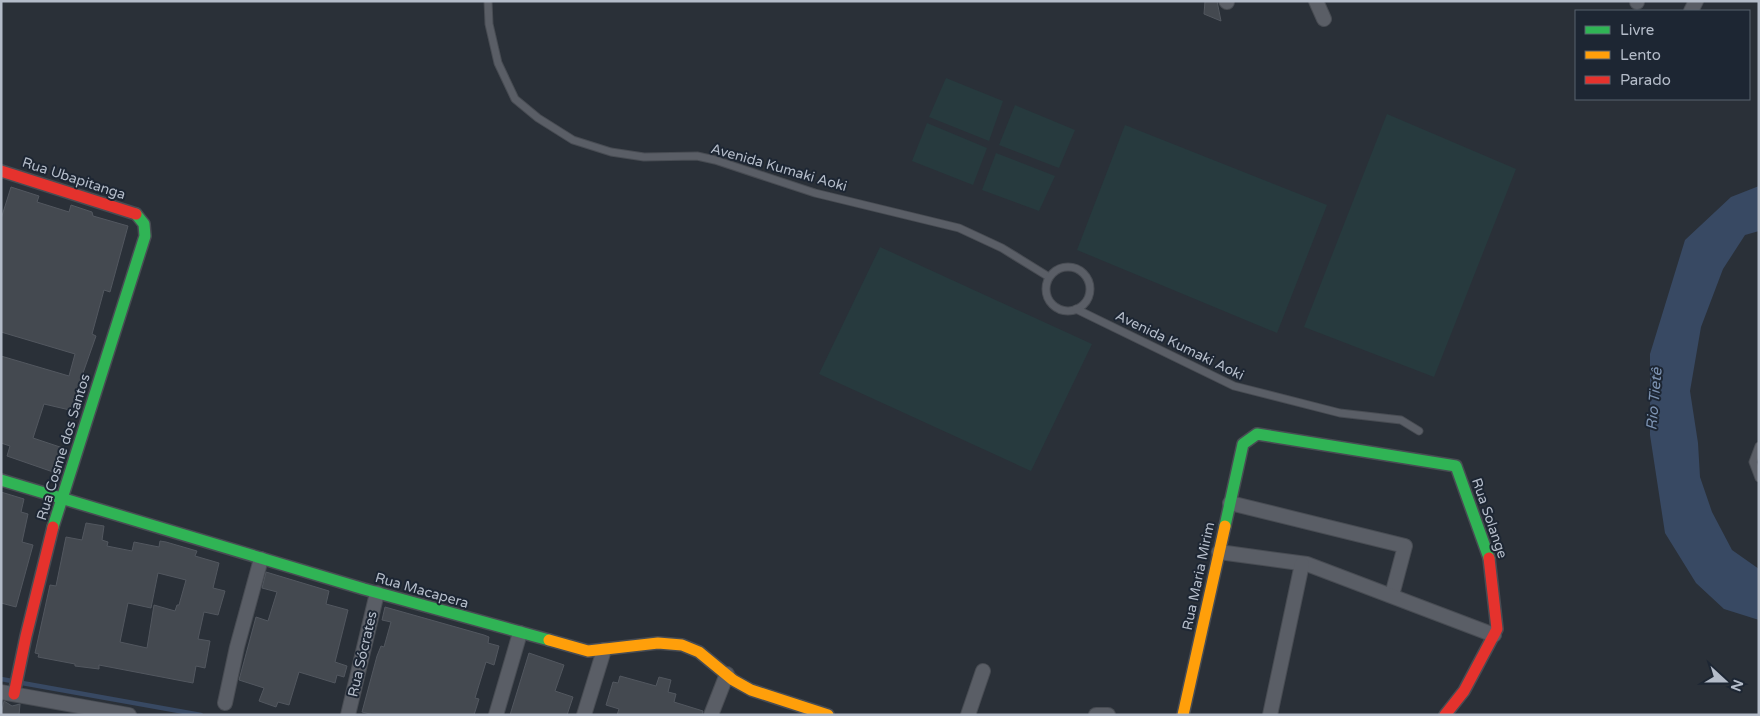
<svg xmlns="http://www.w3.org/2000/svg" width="1760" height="716" viewBox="0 0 1760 716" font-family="'Varela Round',sans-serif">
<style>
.green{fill:#273a3e}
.water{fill:#384963}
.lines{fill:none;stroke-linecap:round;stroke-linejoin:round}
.stream{stroke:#384963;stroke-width:4.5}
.building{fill:#444950;stroke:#52575f;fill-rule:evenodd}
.lane-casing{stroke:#484c53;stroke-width:9}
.street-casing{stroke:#484c53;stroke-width:16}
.fast-casing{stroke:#484c53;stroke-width:14}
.slow-casing{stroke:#484c53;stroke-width:14}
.jam-casing{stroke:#484c53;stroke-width:14}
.lane{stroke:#5a5e66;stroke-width:7}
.street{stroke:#5a5e66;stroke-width:14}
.fast{stroke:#30b455;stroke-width:11}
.slow{stroke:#ff9f0a;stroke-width:11}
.jam{stroke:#e5322d;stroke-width:11}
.labels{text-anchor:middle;stroke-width:4;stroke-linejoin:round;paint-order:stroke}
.street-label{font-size:14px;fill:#b4bcc9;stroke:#1d2633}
.water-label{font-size:15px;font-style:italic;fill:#7c92b1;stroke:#1d2633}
</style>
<rect width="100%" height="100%" fill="#2a3038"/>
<g class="green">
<path d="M 946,78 L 1003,101 L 989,141 L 929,117 Z"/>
<path d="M 1015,105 L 1075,130 L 1059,168 L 999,145 Z"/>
<path d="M 1387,114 L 1516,169 L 1434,377 L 1304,327 Z"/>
<path d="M 927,123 L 987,148 L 973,185 L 912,161 Z"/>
<path d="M 1125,125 L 1327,205 L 1277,333 L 1077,250 Z"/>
<path d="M 996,153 L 1055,176 L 1039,211 L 982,190 Z"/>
<path d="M 880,247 L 1092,344 L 1031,471 L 819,374 Z"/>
</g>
<path class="water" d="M 1759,186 L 1759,231 L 1745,235 L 1723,269 L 1701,327 L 1690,391 L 1698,443 L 1700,477 L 1712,512 L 1732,550 L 1759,569 L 1759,620 L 1724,609 L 1696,583 L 1665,533 L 1650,435 L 1650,354 L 1685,240 L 1731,197 Z"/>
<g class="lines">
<g class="stream">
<path d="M 1,679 L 12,681"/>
<path d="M 22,683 L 201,715"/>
</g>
</g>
<g class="building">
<path d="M 1205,1 L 1217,1 L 1221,21 L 1204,14 Z"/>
<path d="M 11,187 L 39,196 L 37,202 L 69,212 L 71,205 L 92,212 L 93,216 L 128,226 L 110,292 L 104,290 L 92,334 L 96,336 L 83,373 L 74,411 L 44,404 L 33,438 L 63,448 L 56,473 L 7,456 L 10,446 L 1,443 L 1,356 L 69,376 L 75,354 L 1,332 L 1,219 Z"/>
<path d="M 1,492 L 24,499 L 21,512 L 28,514 L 22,542 L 33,545 L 16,607 L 1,603 Z"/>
<path d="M 86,523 L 104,526 L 102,540 L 108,542 L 107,546 L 132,551 L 134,542 L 159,547 L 160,541 L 166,542 L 197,551 L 195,556 L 219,563 L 213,588 L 225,591 L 218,615 L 204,612 L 198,639 L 210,641 L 205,668 L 196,666 L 193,683 L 99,665 L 99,669 L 75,666 L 75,664 L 38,657 L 39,654 L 35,653 L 50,585 L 56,586 L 66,537 L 82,540 ZM 158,573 L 186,580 L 179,605 L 177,605 L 175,611 L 154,605 L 147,648 L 120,642 L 128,603 L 151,608 Z"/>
<path d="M 266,572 L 329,591 L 326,604 L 348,610 L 335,662 L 347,666 L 344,677 L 337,675 L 335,683 L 299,672 L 289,705 L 278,702 L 276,707 L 259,701 L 264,688 L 239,680 L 256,617 L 268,621 L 277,592 L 262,588 Z"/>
<path d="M 385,607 L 484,635 L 489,637 L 488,643 L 499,646 L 494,665 L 486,662 L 475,698 L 479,699 L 474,715 L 374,715 L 362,712 L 377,656 L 381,646 L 384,647 L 391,622 L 382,620 Z"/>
<path d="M 529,653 L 564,665 L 555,691 L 573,697 L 567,715 L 510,715 Z"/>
<path d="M 620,676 L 656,686 L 659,677 L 671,680 L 668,692 L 676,694 L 674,702 L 703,711 L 702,715 L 617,715 L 619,709 L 606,705 L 613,682 L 618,683 Z"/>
<path d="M 4,701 L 12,706 L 20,704 L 19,715 L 1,715 Z"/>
</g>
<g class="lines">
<g class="lane-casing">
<g id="lane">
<path d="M 488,1 L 489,24 L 498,63 L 515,99 L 538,118 L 573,140 L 611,152 L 644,157 L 697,156 L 715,160 L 815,193 L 959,228 L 1002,248 L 1049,277"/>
<circle cx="1068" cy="289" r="22"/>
<path d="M 1076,309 L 1234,386 L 1340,413 L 1401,420 L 1419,431"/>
<path d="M 1759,446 L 1753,462 L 1759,478"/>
</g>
</g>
<g class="street-casing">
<g id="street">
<path d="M 1226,1 L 1227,2"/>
<path d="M 1316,1 L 1324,19"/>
<path d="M 1637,2 L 1637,1"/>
<path d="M 1691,11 L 1696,1"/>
<path d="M 1230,503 L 1405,546 L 1392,595"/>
<path d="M 1219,552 L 1307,564 L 1494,635"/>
<path d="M 1,692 L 129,715"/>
<path d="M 225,703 L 237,647 L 261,559"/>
<path d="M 348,715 L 377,593"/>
<path d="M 496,715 L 520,633"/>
<path d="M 584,715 L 604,650"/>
<path d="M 711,715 L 727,674"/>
<path d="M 968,715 L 983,671"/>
<path d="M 1096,715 L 1108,715"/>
<path d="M 1270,715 L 1302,564"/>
</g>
</g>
<g class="fast-casing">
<g id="fast">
<path d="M 1,480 L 364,589 L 549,640"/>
<path d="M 1225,526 L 1243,444 L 1257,434 L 1456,466 L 1489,558"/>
<path d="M 53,527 L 145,236 L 144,224 L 136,214"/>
</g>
</g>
<g class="slow-casing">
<g id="slow">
<path d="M 549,640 L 588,651 L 658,643 L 682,645 L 699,652 L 733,680 L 751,690 L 828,715"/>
<path d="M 1183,715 L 1225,526"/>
</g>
</g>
<g class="jam-casing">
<g id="jam">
<path d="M 1,171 L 136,214"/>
<path d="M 14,694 L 26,636 L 53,527"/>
<path d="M 1445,715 L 1464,691 L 1497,629 L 1489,558"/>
</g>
</g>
<use href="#lane" class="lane"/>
<use href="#street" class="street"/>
<use href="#fast" class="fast"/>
<use href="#slow" class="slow"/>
<use href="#jam" class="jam"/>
</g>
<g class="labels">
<g class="street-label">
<text transform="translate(779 167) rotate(16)" y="5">Avenida Kumaki Aoki</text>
<text transform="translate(74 178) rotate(18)" y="5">Rua Ubapitanga</text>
<text transform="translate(1180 345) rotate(26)" y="5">Avenida Kumaki Aoki</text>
<text transform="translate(63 447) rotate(-73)" y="5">Rua Cosme dos Santos</text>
<text transform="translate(1490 518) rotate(71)" y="5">Rua Solange</text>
<text transform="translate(1198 576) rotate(-78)" y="5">Rua Maria Mirim</text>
<text transform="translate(422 590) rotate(16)" y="5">Rua Macapera</text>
<text transform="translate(362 654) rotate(-77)" y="5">Rua Sócrates</text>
</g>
<g class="water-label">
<text transform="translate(1654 399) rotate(-85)" y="5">Rio Tietê</text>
</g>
</g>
<rect width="1760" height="716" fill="none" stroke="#b4bcc9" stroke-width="5"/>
<rect x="1575" y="10" width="175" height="90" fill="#1d2633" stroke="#59626f"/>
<rect x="1585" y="26" width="25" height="8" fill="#30b455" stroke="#59626f"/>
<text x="1620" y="35" font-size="15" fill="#b4bcc9">Livre</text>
<rect x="1585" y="51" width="25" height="8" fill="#ff9f0a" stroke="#59626f"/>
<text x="1620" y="60" font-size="15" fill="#b4bcc9">Lento</text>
<rect x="1585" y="76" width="25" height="8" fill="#e5322d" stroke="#59626f"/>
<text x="1620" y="85" font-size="15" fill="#b4bcc9">Parado</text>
<g transform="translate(1725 681) rotate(111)" stroke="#1d2633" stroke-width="4" paint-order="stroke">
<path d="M0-4L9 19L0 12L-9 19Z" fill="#b4bcc9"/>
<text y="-8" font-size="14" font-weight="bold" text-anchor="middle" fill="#b4bcc9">N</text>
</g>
</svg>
